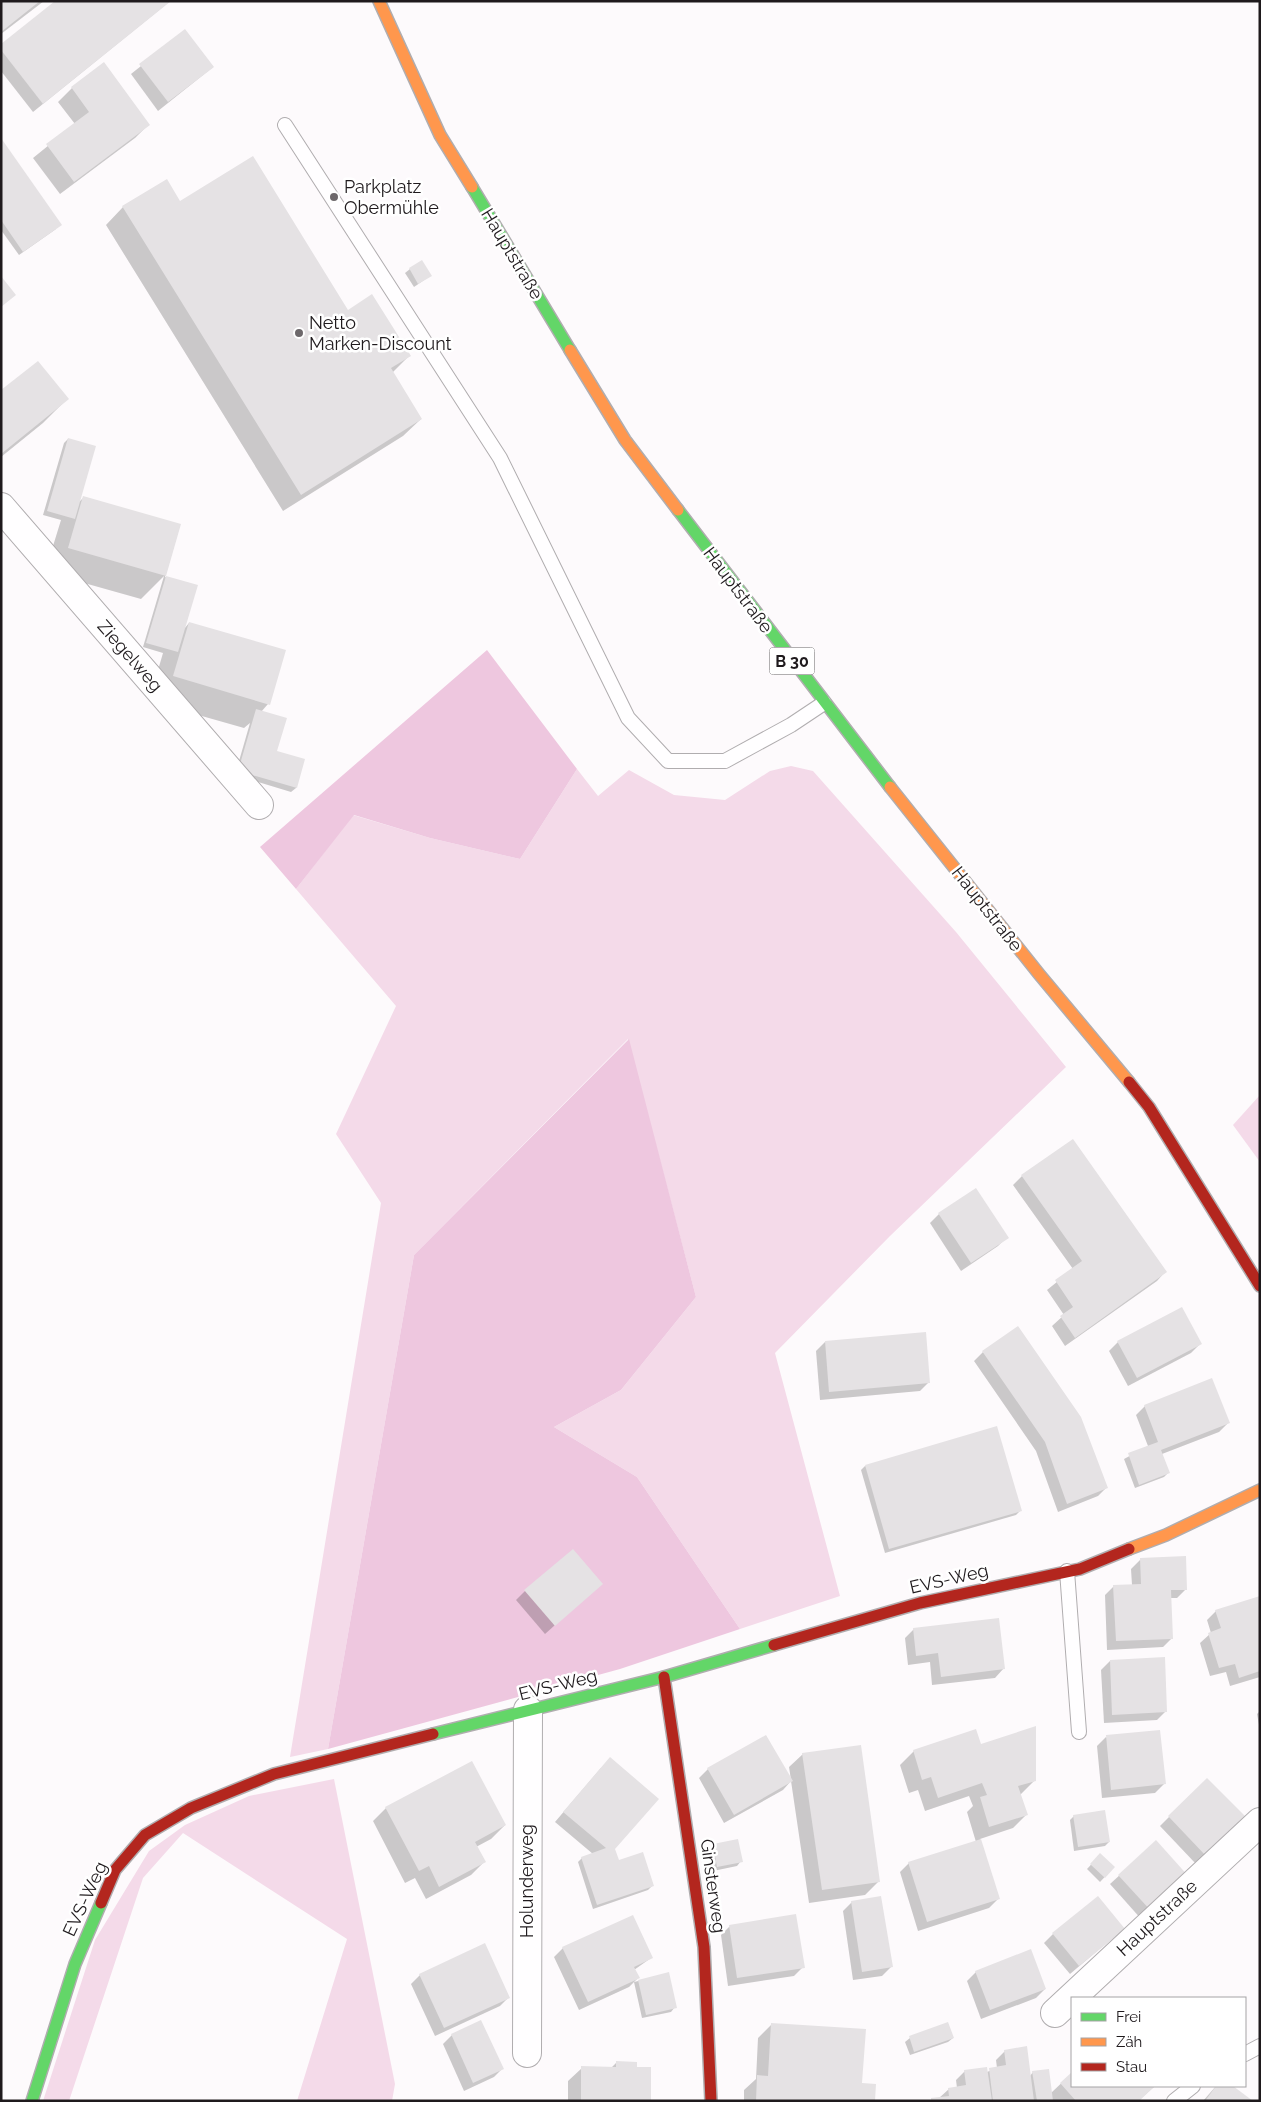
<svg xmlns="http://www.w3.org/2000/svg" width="1261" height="2102" viewBox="0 0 1261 2102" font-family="Raleway,sans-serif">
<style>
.green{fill:#f4dae9}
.forest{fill:#eec7df}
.shadow{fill:#0003}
.building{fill:#e5e2e4}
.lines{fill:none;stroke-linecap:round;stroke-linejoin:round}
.lane-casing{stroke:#b0adaf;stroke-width:16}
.street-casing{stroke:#b0adaf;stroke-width:30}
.fast-casing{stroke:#b0adaf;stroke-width:14}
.slow-casing{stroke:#b0adaf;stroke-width:14}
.jam-casing{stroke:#b0adaf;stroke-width:14}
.lane{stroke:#fffeff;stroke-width:14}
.street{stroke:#fffeff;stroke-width:28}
.fast{stroke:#63d668;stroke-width:11}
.slow{stroke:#ff974d;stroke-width:11}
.jam{stroke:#b3261e;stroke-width:11}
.poi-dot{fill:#6d686b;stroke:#fff;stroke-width:2}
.labels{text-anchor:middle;stroke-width:5;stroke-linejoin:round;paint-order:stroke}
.shield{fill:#fff;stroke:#625f61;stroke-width:1}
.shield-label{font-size:16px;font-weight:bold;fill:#1f1a1d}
.poi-label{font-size:18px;fill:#1f1a1d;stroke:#fff;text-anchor:start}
.street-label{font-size:18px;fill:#1f1a1d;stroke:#fff}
</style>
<rect width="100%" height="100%" fill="#fdfafc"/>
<g class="green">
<path d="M 791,766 L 813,771 L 956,932 L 1066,1067 L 890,1236 L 775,1353 L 840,1596 L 740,1629 L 637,1477 L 554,1427 L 621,1390 L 696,1297 L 628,1039 L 414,1255 L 328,1749 L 290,1757 L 381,1203 L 336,1134 L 396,1006 L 296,889 L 353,815 L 430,838 L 520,859 L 577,769 L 598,796 L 629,770 L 674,795 L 725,800 L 770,771 Z"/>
<path d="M 1260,1095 L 1260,1162 L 1233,1125 Z"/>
<path d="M 334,1779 L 395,2084 L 392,2101 L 297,2101 L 347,1939 L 183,1833 L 143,1878 L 69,2101 L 43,2101 L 95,1940 L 149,1851 L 185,1825 L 249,1796 Z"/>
</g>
<g class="forest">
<path d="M 487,650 L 577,769 L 520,859 L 430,838 L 354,815 L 296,889 L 260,847 Z"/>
<path d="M 629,1039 L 696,1297 L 621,1390 L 554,1427 L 637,1477 L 740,1629 L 620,1669 L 328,1749 L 414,1255 Z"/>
</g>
<g class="shadow">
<path d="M 1,1 L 44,1 L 1,34 Z"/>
<path d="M 169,2 L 33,112 L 1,71 L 1,45 Z"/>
<path d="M 185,31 L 213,67 L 158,111 L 131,74 Z"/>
<path d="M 104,64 L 148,125 L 135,138 L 60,194 L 33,158 L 75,124 L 58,102 L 72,88 Z"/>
<path d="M 1,140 L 56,229 L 19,255 L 1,230 Z"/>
<path d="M 179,202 L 347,311 L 409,356 L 392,373 L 421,419 L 403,436 L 283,511 L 106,225 L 123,207 Z"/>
<path d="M 410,269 L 430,276 L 414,287 L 405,273 Z"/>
<path d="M 1,391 L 67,399 L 43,423 L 1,457 Z"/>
<path d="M 68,439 L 78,503 L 84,497 L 180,525 L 165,577 L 196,586 L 184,629 L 189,623 L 268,704 L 261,712 L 276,752 L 304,760 L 296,788 L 291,792 L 235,775 L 250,723 L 244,728 L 149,701 L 163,653 L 143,647 L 164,576 L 141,599 L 45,572 L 61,520 L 43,515 L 64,443 Z"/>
<path d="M 1022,1176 L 1165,1272 L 1157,1281 L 1065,1346 L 1052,1326 L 1064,1315 L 1047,1290 L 1073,1269 L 1013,1185 Z"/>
<path d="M 939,1214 L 1007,1237 L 998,1246 L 961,1271 L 930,1223 Z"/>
<path d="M 825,1342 L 929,1382 L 920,1391 L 820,1400 L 816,1351 Z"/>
<path d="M 1118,1342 L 1200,1344 L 1191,1353 L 1128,1386 L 1109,1351 Z"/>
<path d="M 983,1352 L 1107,1487 L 1098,1496 L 1058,1512 L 1036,1451 L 974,1361 Z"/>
<path d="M 1145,1406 L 1228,1423 L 1219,1432 L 1162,1454 L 1168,1473 L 1164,1477 L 1135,1488 L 1124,1459 L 1148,1446 L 1136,1415 Z"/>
<path d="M 865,1466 L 1020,1511 L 1016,1515 L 885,1553 L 861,1470 Z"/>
<path d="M 1140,1560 L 1186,1589 L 1177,1598 L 1170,1598 L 1172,1638 L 1163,1647 L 1107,1650 L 1105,1595 L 1114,1586 L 1132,1585 L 1131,1569 Z"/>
<path d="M 601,1584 L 545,1634 L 516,1600 L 525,1591 Z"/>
<path d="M 1260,1597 L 1260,1677 L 1230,1686 L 1226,1672 L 1210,1676 L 1200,1643 L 1211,1633 L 1207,1620 L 1216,1611 Z"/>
<path d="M 914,1629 L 1004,1668 L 995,1678 L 932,1685 L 930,1662 L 908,1665 L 905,1638 Z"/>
<path d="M 1110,1661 L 1166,1711 L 1157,1720 L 1104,1723 L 1101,1670 Z"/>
<path d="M 1260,1711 L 1260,1730 L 1257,1714 Z"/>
<path d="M 766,1736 L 791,1780 L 789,1767 L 803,1754 L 879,1881 L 865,1895 L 809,1903 L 791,1781 L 783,1790 L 724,1823 L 699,1778 L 708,1769 Z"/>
<path d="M 1106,1737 L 1164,1784 L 1155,1793 L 1102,1798 L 1097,1746 Z"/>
<path d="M 981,1746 L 1035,1780 L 1020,1795 L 1026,1815 L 1013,1828 L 980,1839 L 998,1899 L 989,1908 L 918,1931 L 900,1872 L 909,1863 L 976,1842 L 967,1812 L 973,1806 L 969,1796 L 925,1811 L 918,1790 L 909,1793 L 900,1765 L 914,1751 Z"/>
<path d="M 601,1768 L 609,1854 L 652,1886 L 648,1890 L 593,1909 L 578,1862 L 582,1858 L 593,1854 L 555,1822 Z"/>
<path d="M 1207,1779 L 1244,1817 L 1196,1864 L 1160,1826 Z"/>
<path d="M 386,1808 L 505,1825 L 491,1839 L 476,1847 L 484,1862 L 471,1875 L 426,1899 L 415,1878 L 405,1883 L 373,1821 Z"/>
<path d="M 1074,1816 L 1109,1842 L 1105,1846 L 1074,1851 L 1070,1820 Z"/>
<path d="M 737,1840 L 741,1861 L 737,1866 L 713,1871 L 709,1849 L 713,1845 Z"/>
<path d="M 1156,1842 L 1188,1878 L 1142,1920 L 1110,1884 Z"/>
<path d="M 1100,1855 L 1114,1867 L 1100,1882 L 1087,1869 Z"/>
<path d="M 852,1902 L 891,1967 L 882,1976 L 853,1980 L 843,1911 Z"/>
<path d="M 730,1926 L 803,1967 L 794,1976 L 728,1986 L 721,1935 Z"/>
<path d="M 1123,1929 L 1070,1974 L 1044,1943 L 1053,1934 Z"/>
<path d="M 563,1948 L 651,1958 L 634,1970 L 638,1978 L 634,1982 L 668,1974 L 675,2007 L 671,2012 L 642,2018 L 634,1982 L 629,1987 L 579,2010 L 554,1957 Z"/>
<path d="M 976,1972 L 1045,1989 L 1036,1998 L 981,2019 L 967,1981 Z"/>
<path d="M 420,1975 L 509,1997 L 500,2006 L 435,2036 L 411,1984 Z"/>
<path d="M 772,2024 L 861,2084 L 874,2101 L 744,2101 L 744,2090 L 756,2079 L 758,2038 Z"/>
<path d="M 452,2035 L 503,2068 L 494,2077 L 464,2091 L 443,2044 Z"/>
<path d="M 910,2038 L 953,2038 L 948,2042 L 910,2055 L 905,2042 Z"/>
<path d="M 1005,2051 L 1030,2076 L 1033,2072 L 1051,2093 L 1072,2073 L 1072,2086 L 1155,2086 L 1138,2101 L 930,2101 L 939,2098 L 949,2089 L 957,2088 L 956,2080 L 965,2071 L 987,2072 L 997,2068 L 996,2060 Z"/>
<path d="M 616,2063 L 636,2068 L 650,2101 L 568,2101 L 568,2081 L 582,2068 L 611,2068 Z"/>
<path d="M 1216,2086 L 1231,2086 L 1251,2101 L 1203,2101 Z"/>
</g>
<g class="building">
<path d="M 1,1 L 40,1 L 1,32 Z"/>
<path d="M 55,1 L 171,1 L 43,104 L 1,50 L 1,44 Z"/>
<path d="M 185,29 L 214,67 L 168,102 L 139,64 Z"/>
<path d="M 104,62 L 150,125 L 74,182 L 46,144 L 89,112 L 71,87 Z"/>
<path d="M 1,138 L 62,225 L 23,252 L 1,220 Z"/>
<path d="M 253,156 L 348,310 L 372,294 L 411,356 L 391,368 L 422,419 L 301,495 L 122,206 L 167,179 L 180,201 Z"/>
<path d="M 422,260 L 432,276 L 418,284 L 409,268 Z"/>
<path d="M 1,276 L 16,295 L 1,307 Z"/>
<path d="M 38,361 L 69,399 L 1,454 L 1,390 Z"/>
<path d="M 68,438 L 96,446 L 75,519 L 47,511 Z"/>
<path d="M 83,496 L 181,524 L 166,576 L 68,548 Z"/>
<path d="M 166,576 L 198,585 L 178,652 L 146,643 Z"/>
<path d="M 189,622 L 286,650 L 270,705 L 173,676 Z"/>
<path d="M 256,709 L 287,718 L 277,751 L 305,759 L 297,788 L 238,771 Z"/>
<path d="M 1073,1139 L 1167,1272 L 1075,1338 L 1060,1316 L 1073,1307 L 1055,1280 L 1082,1261 L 1021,1175 Z"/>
<path d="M 976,1188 L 1009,1238 L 971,1263 L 938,1213 Z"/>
<path d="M 1182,1307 L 1202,1344 L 1137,1378 L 1117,1341 Z"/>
<path d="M 1018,1326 L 1081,1417 L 1108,1488 L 1067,1504 L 1045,1442 L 982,1351 Z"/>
<path d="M 926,1332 L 930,1383 L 829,1392 L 825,1341 Z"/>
<path d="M 1212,1378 L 1230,1423 L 1161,1450 L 1170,1473 L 1139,1485 L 1128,1453 L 1158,1442 L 1144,1405 Z"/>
<path d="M 997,1426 L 1022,1511 L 889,1549 L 865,1465 Z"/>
<path d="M 573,1549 L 603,1584 L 555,1626 L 524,1590 Z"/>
<path d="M 1186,1556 L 1187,1590 L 1171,1590 L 1173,1639 L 1116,1641 L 1113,1585 L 1141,1584 L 1140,1558 Z"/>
<path d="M 1260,1596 L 1260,1671 L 1239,1678 L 1235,1664 L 1219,1668 L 1208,1633 L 1221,1628 L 1215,1610 Z"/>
<path d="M 999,1618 L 1005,1669 L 941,1677 L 938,1653 L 916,1656 L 913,1628 Z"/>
<path d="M 1165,1657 L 1167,1712 L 1112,1715 L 1110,1660 Z"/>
<path d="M 1036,1726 L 1036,1781 L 1018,1786 L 1028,1815 L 989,1827 L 980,1797 L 987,1795 L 982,1783 L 938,1798 L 931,1777 L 922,1780 L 913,1750 L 976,1729 L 981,1744 Z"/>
<path d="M 1160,1730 L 1166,1784 L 1111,1790 L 1106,1735 Z"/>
<path d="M 766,1735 L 793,1781 L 734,1815 L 707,1768 Z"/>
<path d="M 861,1745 L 880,1882 L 822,1890 L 802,1753 Z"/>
<path d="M 610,1757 L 659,1799 L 615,1849 L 619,1860 L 643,1852 L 654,1886 L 597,1905 L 581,1857 L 606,1848 L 563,1812 Z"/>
<path d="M 472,1761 L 506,1825 L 475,1842 L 486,1862 L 439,1887 L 429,1866 L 419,1871 L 385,1807 Z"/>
<path d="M 1207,1778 L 1246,1817 L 1206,1856 L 1168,1816 Z"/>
<path d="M 1105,1810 L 1110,1842 L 1078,1847 L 1073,1815 Z"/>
<path d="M 738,1839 L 743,1862 L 717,1867 L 713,1844 Z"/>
<path d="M 981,1839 L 1000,1899 L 927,1922 L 908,1862 Z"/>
<path d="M 1156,1840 L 1190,1878 L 1152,1912 L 1118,1875 Z"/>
<path d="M 1100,1853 L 1115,1867 L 1105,1878 L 1090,1864 Z"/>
<path d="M 881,1896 L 893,1967 L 862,1972 L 851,1901 Z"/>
<path d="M 1098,1896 L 1125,1929 L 1079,1966 L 1052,1933 Z"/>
<path d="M 796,1914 L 805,1968 L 737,1978 L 729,1925 Z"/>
<path d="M 633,1915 L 653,1958 L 634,1967 L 640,1978 L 588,2002 L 562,1947 Z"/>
<path d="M 485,1943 L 510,1998 L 444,2028 L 419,1974 Z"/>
<path d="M 1031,1949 L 1046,1989 L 990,2010 L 975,1971 Z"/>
<path d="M 669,1972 L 677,2008 L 646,2015 L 638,1980 Z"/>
<path d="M 481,2020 L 504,2069 L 473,2083 L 451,2034 Z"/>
<path d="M 948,2022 L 954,2038 L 914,2052 L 909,2036 Z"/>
<path d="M 771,2023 L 866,2029 L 862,2083 L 876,2084 L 875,2101 L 756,2101 L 757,2075 L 768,2076 Z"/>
<path d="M 1027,2046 L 1034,2101 L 993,2101 L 989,2068 L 1006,2065 L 1004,2050 Z"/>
<path d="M 616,2061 L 637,2062 L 637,2067 L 651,2067 L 651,2101 L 581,2101 L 581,2066 L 616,2067 Z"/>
<path d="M 987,2067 L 992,2101 L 931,2101 L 931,2098 L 949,2096 L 948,2088 L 966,2085 L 964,2070 Z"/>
<path d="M 1049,2069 L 1053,2101 L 1037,2101 L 1032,2071 Z"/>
<path d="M 1072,2072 L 1072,2086 L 1155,2086 L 1139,2101 L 1076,2101 L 1060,2083 Z"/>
<path d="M 1216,2086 L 1233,2086 L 1253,2101 L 1205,2101 Z"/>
</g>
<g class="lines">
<g class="lane-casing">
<g id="lane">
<path d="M 285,125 L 500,458 L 628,718 L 668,761 L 725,761 L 791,725 L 824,703"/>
<path d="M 1067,1571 L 1079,1732"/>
<path d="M 1245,2054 L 1260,2046"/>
<path d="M 1174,2101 L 1193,2086"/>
</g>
</g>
<g class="street-casing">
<g id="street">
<path d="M 1,507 L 259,805"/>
<path d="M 1055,2013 L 1260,1822"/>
<path d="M 527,2053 L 528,1710"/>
</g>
</g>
<g class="fast-casing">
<g id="fast">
<path d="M 472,187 L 570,350"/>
<path d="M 678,510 L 890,787"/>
<path d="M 433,1734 L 664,1677 L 774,1645"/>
<path d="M 32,2101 L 75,1964 L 101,1903"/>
</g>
</g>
<g class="slow-casing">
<g id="slow">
<path d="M 379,1 L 440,135 L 472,187"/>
<path d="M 570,350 L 625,440 L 678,510"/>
<path d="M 890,787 L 1039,974 L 1129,1082"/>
<path d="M 1129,1549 L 1166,1535 L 1260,1490"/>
</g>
</g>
<g class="jam-casing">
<g id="jam">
<path d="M 1129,1082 L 1149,1107 L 1260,1286"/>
<path d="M 774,1645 L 920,1603 L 1080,1569 L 1129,1549"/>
<path d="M 664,1677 L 704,1947 L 711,2101"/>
<path d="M 101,1903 L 115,1870 L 145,1835 L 191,1808 L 274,1774 L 433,1734"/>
</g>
</g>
<use href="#lane" class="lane"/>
<use href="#street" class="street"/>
<use href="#fast" class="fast"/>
<use href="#slow" class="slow"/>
<use href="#jam" class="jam"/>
</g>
<g class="poi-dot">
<circle cx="334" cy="197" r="5"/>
<circle cx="299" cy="333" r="5"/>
</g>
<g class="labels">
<rect class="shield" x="769.5" y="647.5" width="45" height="27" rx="4"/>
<g class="shield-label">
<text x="792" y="667">B 30</text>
</g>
<g class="poi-label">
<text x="344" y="193">Parkplatz<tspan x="344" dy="21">Obermühle</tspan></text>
<text x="309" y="329">Netto<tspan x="309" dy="21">Marken-Discount</tspan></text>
</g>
<g class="street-label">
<text transform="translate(512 254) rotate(59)" y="6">Hauptstraße</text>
<text transform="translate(738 590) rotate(53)" y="6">Hauptstraße</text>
<text transform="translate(130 656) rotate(49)" y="6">Ziegelweg</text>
<text transform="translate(987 909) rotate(52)" y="6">Hauptstraße</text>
<text transform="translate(949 1579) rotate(-13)" y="6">EVS-Weg</text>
<text transform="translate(558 1685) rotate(-14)" y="6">EVS-Weg</text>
<text transform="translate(527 1881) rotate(-90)" y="6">Holunderweg</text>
<text transform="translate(713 1886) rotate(82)" y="6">Ginsterweg</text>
<text transform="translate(85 1899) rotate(-65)" y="6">EVS-Weg</text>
<text transform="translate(1157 1918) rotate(-43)" y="6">Hauptstraße</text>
</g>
</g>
<rect width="1261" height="2102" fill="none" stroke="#1f1a1d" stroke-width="5"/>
<rect x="1071" y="1997" width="175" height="90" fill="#ffffff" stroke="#a5a3a5"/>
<rect x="1081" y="2013" width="25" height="8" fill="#63d668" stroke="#a5a3a5"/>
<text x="1116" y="2022" font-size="15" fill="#1f1a1d">Frei</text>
<rect x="1081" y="2038" width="25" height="8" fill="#ff974d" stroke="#a5a3a5"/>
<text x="1116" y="2047" font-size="15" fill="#1f1a1d">Zäh</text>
<rect x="1081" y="2063" width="25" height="8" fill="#b3261e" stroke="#a5a3a5"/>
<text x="1116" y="2072" font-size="15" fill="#1f1a1d">Stau</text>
</svg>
